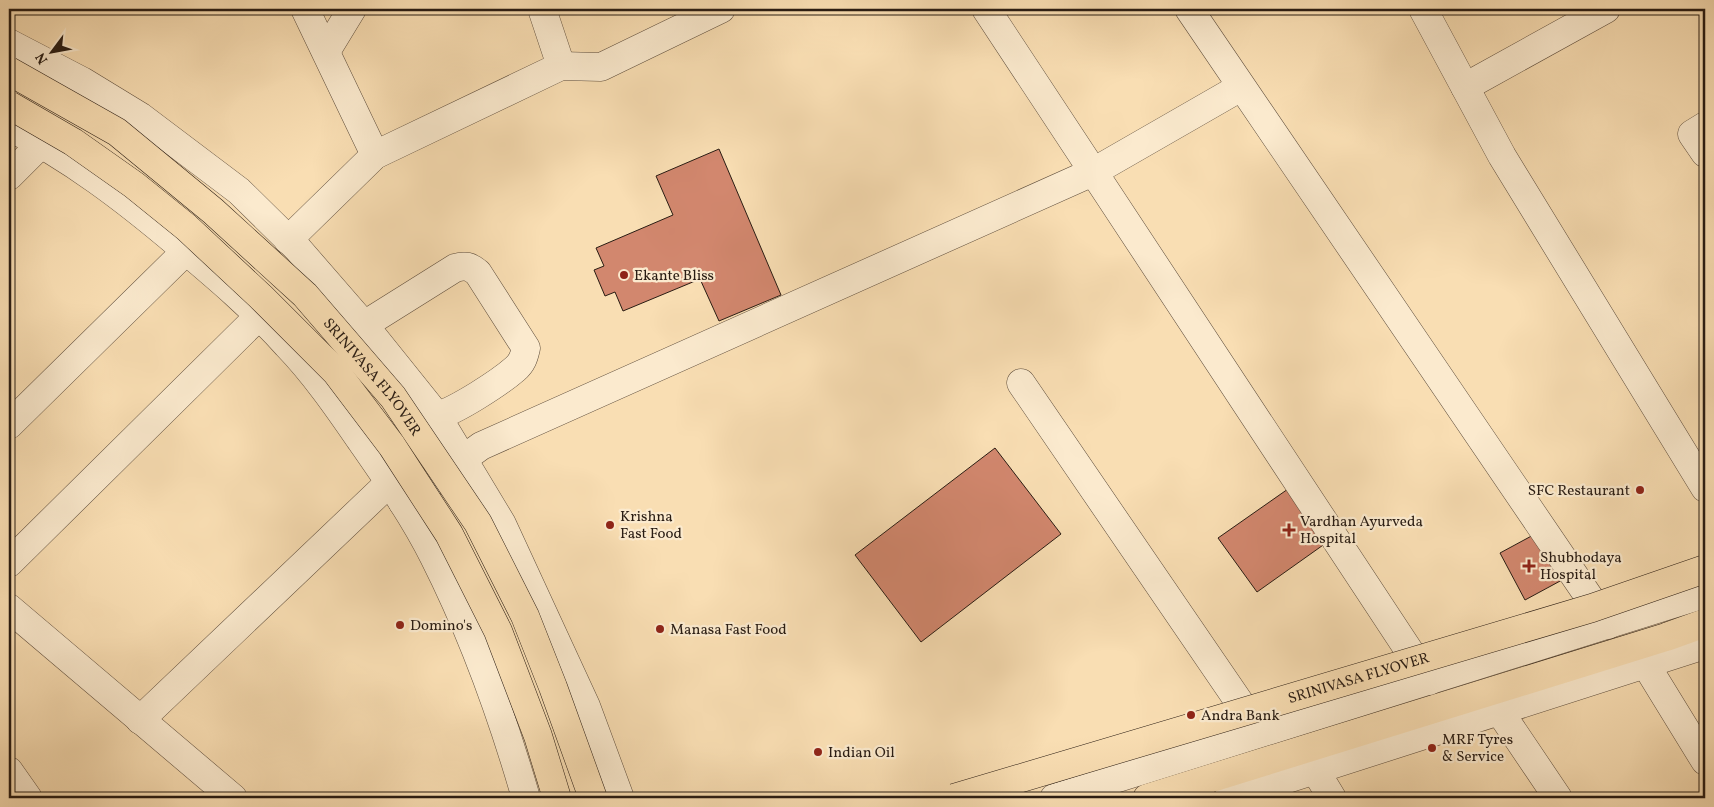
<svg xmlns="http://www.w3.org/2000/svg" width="1714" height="807" viewBox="0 0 1714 807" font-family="Vollkorn,serif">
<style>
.building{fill:#d2876e;stroke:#291c13}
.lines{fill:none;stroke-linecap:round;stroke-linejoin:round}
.minor-casing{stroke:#5d4c3b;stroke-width:29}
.major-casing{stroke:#291c13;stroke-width:29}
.minor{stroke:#fbeace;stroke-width:28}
.major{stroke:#f9deb3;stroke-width:28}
.major-bridge-casing{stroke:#291c13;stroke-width:29;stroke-linecap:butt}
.major-bridge{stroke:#f9deb3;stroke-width:28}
.poi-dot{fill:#8f2418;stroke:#fbeace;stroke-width:2}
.labels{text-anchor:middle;stroke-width:4.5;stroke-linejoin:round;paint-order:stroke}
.poi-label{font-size:15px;fill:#291c13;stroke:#fbeace;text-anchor:start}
.street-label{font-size:15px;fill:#291c13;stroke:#fbeace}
</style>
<rect width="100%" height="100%" fill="#f9deb3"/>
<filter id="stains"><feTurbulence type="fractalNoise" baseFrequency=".004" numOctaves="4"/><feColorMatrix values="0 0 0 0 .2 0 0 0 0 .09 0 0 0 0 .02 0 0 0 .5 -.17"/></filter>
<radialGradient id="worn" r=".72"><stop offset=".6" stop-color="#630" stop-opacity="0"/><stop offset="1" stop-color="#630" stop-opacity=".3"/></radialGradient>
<g class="building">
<path d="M 719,149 L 781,295 L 719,321 L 700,279 L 623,311 L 615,292 L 605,296 L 594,270 L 604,266 L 596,248 L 673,215 L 656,176 Z"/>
<path d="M 995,448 L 1061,534 L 921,642 L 855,555 Z"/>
<path d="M 1288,489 L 1326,543 L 1257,592 L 1218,538 Z"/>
<path d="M 1537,533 L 1562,580 L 1525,600 L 1500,553 Z"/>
</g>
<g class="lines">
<g class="minor-casing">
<g id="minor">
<path d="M 305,9 L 375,155"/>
<path d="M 542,9 L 561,66"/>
<path d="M 986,9 L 1429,681"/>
<path d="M 1189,9 L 1608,625"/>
<path d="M 1423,9 L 1502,156 L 1705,488"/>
<path d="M 9,43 L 82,81 L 141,117 L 239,191 L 298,249 L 364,325 L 437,416 L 502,524 L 586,706 L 620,798"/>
<path d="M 327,50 L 352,9"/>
<path d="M 1465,87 L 1606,9"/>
<path d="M 1705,126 L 1692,134 L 1705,153"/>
<path d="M 9,127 C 70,157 126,200 178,244 C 216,276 254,308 287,345 C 314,373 337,406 359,438 C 386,477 413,515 434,557 C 473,634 502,715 526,798"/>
<path d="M 9,176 L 41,144"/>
<path d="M 288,240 L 375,155 L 561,66 L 601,67 L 721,9"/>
<path d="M 364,325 L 455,268 C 465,265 470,266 478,273 L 526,348 C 524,357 522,363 515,369 C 499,383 457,410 437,416"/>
<path d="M 1021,383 L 1259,731"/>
<path d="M 9,425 L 186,251"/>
<path d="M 403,503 L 481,446 L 1093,172 L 1241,87"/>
<path d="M 9,563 L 259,316"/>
<path d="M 9,608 L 233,798"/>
<path d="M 1646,665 L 1705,761"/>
<path d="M 1500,712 L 1558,798"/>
<path d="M 140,720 L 390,482"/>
<path d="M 1315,770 L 1332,798"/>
<path d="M 9,771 L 28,798"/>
<path d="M 1054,798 L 1705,594"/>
<path d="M 1228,798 L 1705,645"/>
</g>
</g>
<g class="major-casing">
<path id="major" d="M 1147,798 L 1666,637 L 1705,623"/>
</g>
<use href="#minor" class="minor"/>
<use href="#major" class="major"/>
<g class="major-bridge-casing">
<g id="major-bridge">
<path id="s1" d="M 9,71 L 117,132 L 213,211 L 305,295 L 393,397 L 478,523 L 525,616 L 553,687 L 593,798"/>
<path d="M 9,105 L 73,142 L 134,185 L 186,227 L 261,297 L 336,372 L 392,446 L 449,534 L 498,631 L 538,736 L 557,798"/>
<path id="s2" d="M 954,798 L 1592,608 L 1705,569"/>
</g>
</g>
<use href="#major-bridge" class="major-bridge"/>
</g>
<g class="poi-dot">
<circle cx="624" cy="275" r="5"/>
<circle cx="1640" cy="490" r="5"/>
<circle cx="610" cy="525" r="5"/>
<path d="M1286.5 522.5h5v5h5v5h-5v5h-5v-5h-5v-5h5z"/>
<path d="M1526.5 558.5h5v5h5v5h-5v5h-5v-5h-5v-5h5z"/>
<circle cx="400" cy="625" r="5"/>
<circle cx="660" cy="629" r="5"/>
<circle cx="1191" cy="715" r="5"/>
<circle cx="1432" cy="748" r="5"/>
<circle cx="818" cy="752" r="5"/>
</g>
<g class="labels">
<g class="poi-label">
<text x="634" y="280">Ekante Bliss</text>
<text x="1630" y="495" text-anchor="end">SFC Restaurant</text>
<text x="620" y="521">Krishna<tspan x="620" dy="17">Fast Food</tspan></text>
<text x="1300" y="526">Vardhan Ayurveda<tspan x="1300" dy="17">Hospital</tspan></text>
<text x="1540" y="562">Shubhodaya<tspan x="1540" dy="17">Hospital</tspan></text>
<text x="410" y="630">Domino's</text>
<text x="670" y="634">Manasa Fast Food</text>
<text x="1201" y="720">Andra Bank</text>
<text x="1442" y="744">MRF Tyres<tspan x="1442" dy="17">&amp; Service</tspan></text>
<text x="828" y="757">Indian Oil</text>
</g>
<g class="street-label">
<text dy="5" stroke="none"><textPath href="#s1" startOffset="479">SRINIVASA FLYOVER</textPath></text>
<text dy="5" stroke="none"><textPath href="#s2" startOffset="422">SRINIVASA FLYOVER</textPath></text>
</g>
</g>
<rect width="1714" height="807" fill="none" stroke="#f9deb3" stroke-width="30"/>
<rect x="10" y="10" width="1694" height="787" fill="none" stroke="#291c13" stroke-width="2.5"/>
<rect x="15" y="15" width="1684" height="777" fill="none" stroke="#291c13"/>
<g transform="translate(52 52) rotate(238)" stroke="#fbeace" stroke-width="4" paint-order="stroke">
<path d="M0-4L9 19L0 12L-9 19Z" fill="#291c13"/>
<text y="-8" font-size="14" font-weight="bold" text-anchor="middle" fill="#291c13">N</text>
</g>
<rect width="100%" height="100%" filter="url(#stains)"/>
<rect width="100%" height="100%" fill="url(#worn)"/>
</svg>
